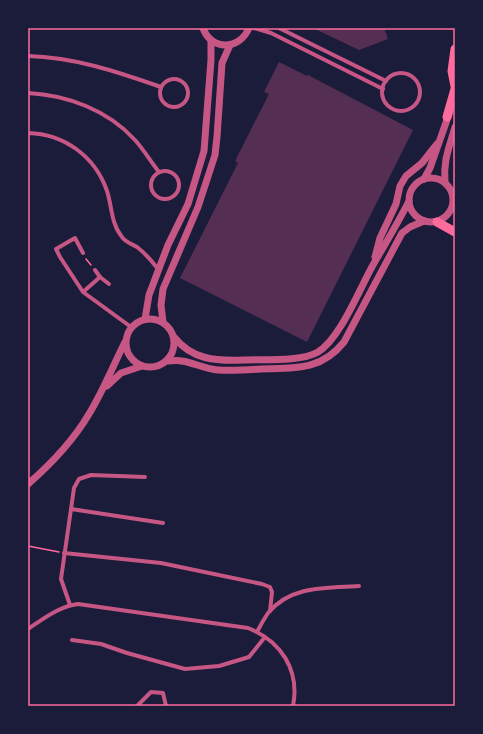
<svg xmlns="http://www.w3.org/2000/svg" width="483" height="734" viewBox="0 0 483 734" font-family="Rubik,sans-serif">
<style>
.building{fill:#542f53}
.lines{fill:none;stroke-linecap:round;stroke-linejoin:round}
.path{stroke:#ff6b9d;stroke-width:1.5}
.minor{stroke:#c65784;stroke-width:4}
.tertiary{stroke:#c65784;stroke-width:7}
.trunk{stroke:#ff6b9d;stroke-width:9}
.neatline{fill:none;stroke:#ff6b9d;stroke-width:1.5}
</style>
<rect width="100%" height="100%" fill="#1b1b3a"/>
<g class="building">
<path d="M 313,28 L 384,28 L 388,39 L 359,50 Z"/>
<path d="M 279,62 L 307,76 L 308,75 L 413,130 L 307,342 L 180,278 L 238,163 L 235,161 L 269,94 L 264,92 Z"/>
</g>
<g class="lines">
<g class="path">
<path d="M 86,259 L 91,265"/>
<path d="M 28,546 L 59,552"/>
</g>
<g class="minor">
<path d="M 254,28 L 271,33 L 383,89"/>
<path d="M 279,28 L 386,81"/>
<path d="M 28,56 C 74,57 118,72 161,87"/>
<circle cx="401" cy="92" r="19"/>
<circle cx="174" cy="93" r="14"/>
<path d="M 28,93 C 67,95 108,110 135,140 C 144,150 151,162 159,172"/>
<path d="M 28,133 C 64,134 95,156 107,191 C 112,206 111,224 122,237 C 125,242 132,244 137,247 C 146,254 152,261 158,269"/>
<circle cx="165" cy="185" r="14"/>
<path d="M 83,253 L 75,238 L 56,249 L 60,257 L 83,292 L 131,327"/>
<path d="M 100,277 L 109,284"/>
<path d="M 83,292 L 100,277 L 95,270"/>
<path d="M 71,509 L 163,523"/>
<path d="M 64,553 L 161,563 L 262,584 L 270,587 L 272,592 L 270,611"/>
<path d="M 70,605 L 61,579 L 74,488 L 79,479 L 91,475 L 145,477"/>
<path d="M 28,629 C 43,619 60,606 78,604 L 248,628 C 281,641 300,670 293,706"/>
<path d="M 257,632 C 260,626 264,619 268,613 C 291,585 327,588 359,586"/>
<path d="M 72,640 L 101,644 L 127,653 L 185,669 L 219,666 L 249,657 L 265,637"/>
<path d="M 137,706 L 151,692 L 163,693 L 166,706"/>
</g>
<g class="tertiary">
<path d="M 203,28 C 211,51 240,50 249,28"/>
<circle cx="431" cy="200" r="22"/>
<path d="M 424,179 L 430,168 L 449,114"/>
<path d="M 445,182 C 443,161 449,148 455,127"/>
<path d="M 375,257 L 380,238 L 396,204 L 400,186 L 406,176 L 422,163 L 437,144"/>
<circle cx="150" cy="343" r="24"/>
<path d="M 145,319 L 149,295 L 168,245 L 188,204 L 204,151 L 211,60 L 211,40"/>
<path d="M 163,322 L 161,305 L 163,289 L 198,207 L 215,155 L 217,137 L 222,63 L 230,45"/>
<path d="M 174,337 C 192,360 216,361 243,360 C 263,359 301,362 318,352 C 340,339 360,288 373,265 C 385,244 398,223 409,201"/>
<path d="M 167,361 C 172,361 177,360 182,361 C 194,363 206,369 218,370 C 232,371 247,370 261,369 C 294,368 321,371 344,342 L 402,233 L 410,227 L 424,221"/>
<path d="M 107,386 L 121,373 L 142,366"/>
<path d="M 28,484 C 51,464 73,441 89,414 C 103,391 113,366 125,342"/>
</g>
<g class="trunk">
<path d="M 455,49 L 452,71 L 455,86"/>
<path d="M 447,117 L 455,89"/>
<path d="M 437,222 L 455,232"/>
</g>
</g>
<rect width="483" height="734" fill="none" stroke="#1b1b3a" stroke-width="58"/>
<rect x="29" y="29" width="425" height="676" class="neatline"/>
</svg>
